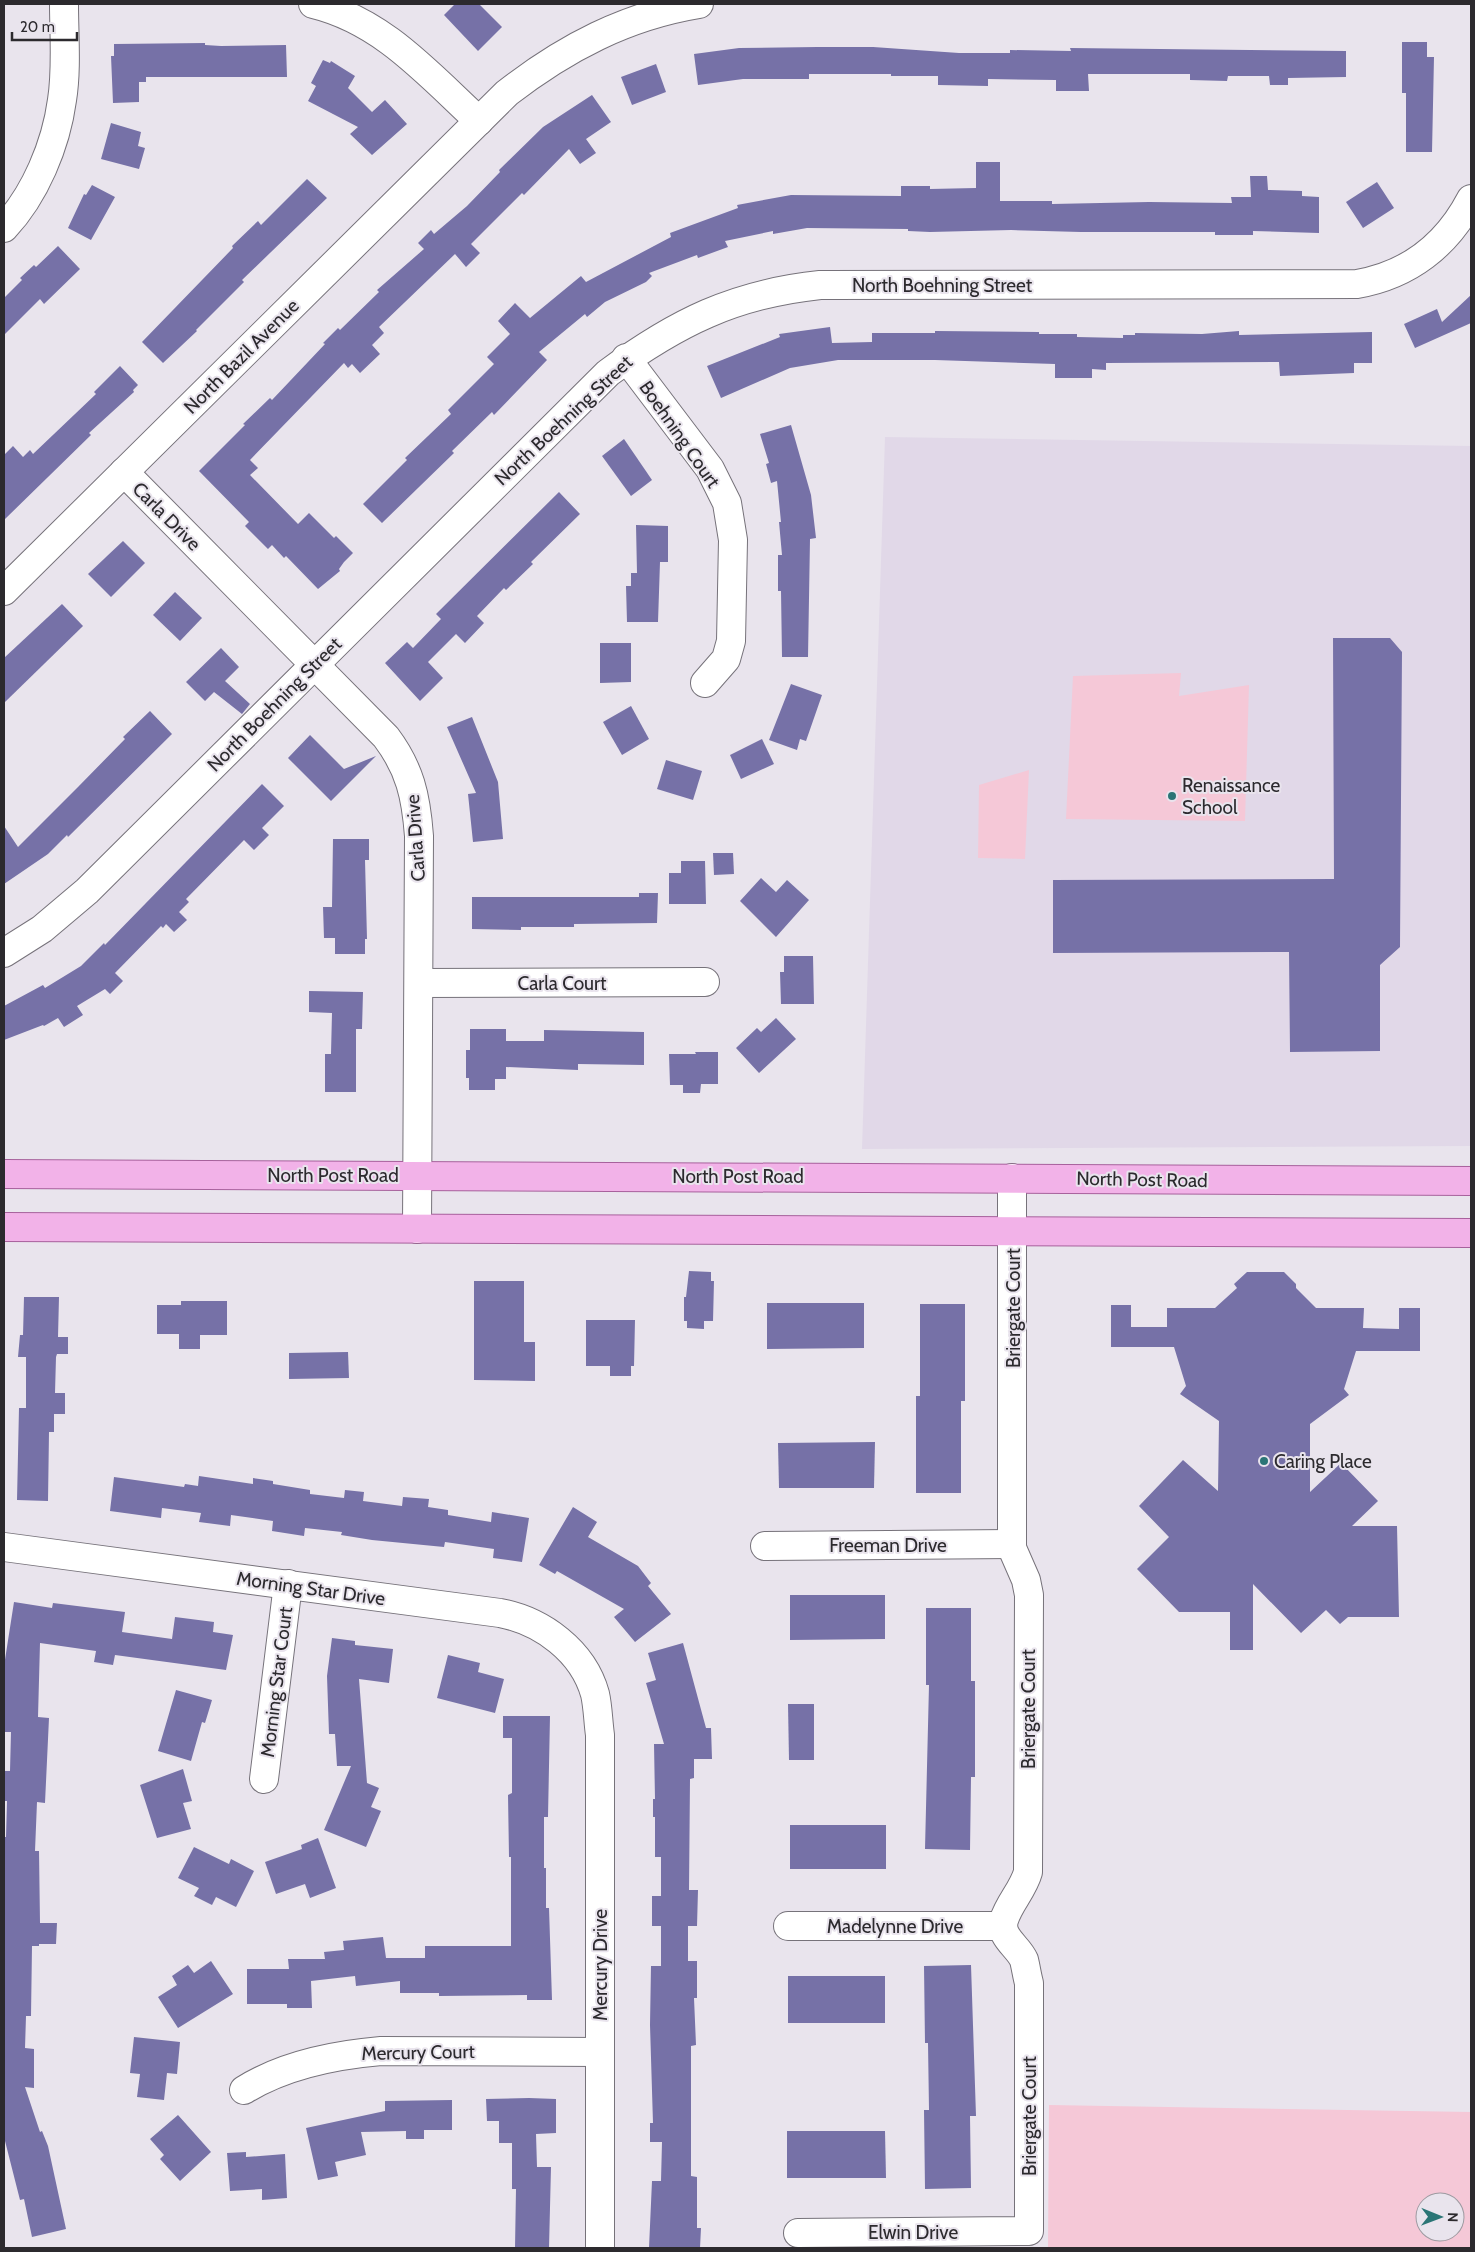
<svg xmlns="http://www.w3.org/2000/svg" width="1475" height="2252" viewBox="0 0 1475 2252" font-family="Cabin,sans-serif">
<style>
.built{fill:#e1d8e8}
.green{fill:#f5c8d7;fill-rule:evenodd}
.building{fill:#7671a7}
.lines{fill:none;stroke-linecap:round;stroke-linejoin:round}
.minor-casing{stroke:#76727a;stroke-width:30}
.major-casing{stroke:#a7619c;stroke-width:30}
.minor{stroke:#fff;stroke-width:28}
.major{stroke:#f2b2e8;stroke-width:28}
.poi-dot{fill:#2b7576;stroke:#e9e4ed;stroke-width:2}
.labels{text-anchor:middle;stroke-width:4;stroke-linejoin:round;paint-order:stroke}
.street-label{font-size:19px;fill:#2c2a2e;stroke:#e9e4ed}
.poi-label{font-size:19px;fill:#2c2a2e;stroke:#e9e4ed;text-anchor:start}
</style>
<rect width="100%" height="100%" fill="#e9e4ed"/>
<path class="built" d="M 885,437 L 1471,446 L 1471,1146 L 862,1149 Z"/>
<g class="green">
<path d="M 1181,673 L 1179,696 L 1249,685 L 1245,821 L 1066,819 L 1073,676 Z"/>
<path d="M 1029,770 L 1025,859 L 978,858 L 979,785 Z"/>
<path d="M 1049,2105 L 1471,2112 L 1471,2248 L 1048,2248 ZM 1425,2202 L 1455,2202 L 1455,2232 L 1425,2232 Z"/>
</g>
<g class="building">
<path d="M 455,4 L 479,4 L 502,27 L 478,51 L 444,15 Z"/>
<path d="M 1402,42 L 1427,42 L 1427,57 L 1434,57 L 1432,152 L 1406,152 L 1406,93 L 1402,93 Z"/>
<path d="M 205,43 L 205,45 L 221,46 L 286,45 L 287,77 L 146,77 L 146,82 L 139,82 L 139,102 L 113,103 L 111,56 L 114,56 L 114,44 Z"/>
<path d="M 818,47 L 873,47 L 959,53 L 1010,53 L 1010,50 L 1071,51 L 1070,48 L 1346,51 L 1346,77 L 1288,78 L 1288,85 L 1270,85 L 1269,76 L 1228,76 L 1227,81 L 1190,80 L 1190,74 L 1088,74 L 1089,91 L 1056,91 L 1056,80 L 988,79 L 988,86 L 938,85 L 938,76 L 891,76 L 891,74 L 809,74 L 809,79 L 743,79 L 698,85 L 694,54 L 739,48 Z"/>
<path d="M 323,60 L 330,63 L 331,61 L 355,76 L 348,88 L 372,112 L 385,100 L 407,124 L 372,155 L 350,134 L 358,127 L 308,101 L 316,86 L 311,83 Z"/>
<path d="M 656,64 L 666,92 L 632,105 L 621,77 Z"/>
<path d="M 592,95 L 611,122 L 586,139 L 596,153 L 580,164 L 569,149 L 524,195 L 522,193 L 471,244 L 480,253 L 466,267 L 455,254 L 379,327 L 384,333 L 372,345 L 380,354 L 360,373 L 352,364 L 348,368 L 344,363 L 250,460 L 258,468 L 250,475 L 298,524 L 309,513 L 334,538 L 336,536 L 353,553 L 344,562 L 339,569 L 340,571 L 318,589 L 286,556 L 284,558 L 272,545 L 268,549 L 245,526 L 249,522 L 199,471 L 245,425 L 243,424 L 270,398 L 272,400 L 325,344 L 323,343 L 338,328 L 340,330 L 379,292 L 377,290 L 424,249 L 418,243 L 431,230 L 434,234 L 467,206 L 500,172 L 499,170 L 543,127 Z"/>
<path d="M 111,123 L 141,132 L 138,146 L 145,148 L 139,169 L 101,159 Z"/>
<path d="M 976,162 L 1000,162 L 1000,201 L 1052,201 L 1052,204 L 1149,202 L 1232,203 L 1231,197 L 1251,197 L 1250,176 L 1267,176 L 1268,190 L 1302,191 L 1302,196 L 1319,197 L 1319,233 L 1253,231 L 1253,235 L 1215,235 L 1215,232 L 1081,232 L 1011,230 L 930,232 L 908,231 L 908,229 L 807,228 L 773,234 L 773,231 L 725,241 L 728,247 L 698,258 L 697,255 L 649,273 L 652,276 L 646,282 L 605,302 L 587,317 L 585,314 L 539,352 L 547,360 L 494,415 L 492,412 L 452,451 L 454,453 L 382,523 L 363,504 L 407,460 L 405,458 L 451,414 L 448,410 L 494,364 L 487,357 L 510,334 L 498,321 L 515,303 L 530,318 L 581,276 L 586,282 L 671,237 L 670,233 L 738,208 L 737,205 L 791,195 L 901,196 L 901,186 L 930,186 L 930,189 L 976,188 Z"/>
<path d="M 307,179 L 327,198 L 242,280 L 244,282 L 196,330 L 197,331 L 163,363 L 142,342 L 233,248 L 232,246 L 258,221 L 261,225 Z"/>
<path d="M 1377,182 L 1394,208 L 1363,228 L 1346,202 Z"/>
<path d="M 92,185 L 115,197 L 91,240 L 68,228 L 84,194 L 86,195 Z"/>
<path d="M 58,246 L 80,269 L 44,304 L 40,299 L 4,335 L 4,298 L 22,280 L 20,278 L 34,265 L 36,267 Z"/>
<path d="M 1471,295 L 1471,323 L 1415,348 L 1404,324 L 1437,309 L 1442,322 Z"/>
<path d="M 830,327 L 832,343 L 872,342 L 872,333 L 935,333 L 935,331 L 1039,332 L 1039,334 L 1077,334 L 1077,337 L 1123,338 L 1123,335 L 1135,335 L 1135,333 L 1202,334 L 1239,331 L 1239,335 L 1372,332 L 1372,363 L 1354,363 L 1354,373 L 1280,376 L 1279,362 L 1106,363 L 1106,370 L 1092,369 L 1092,378 L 1055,378 L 1055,364 L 935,360 L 838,360 L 790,368 L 721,398 L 707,366 L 780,337 L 779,334 Z"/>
<path d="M 120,366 L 138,385 L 133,390 L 134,392 L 89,433 L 91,435 L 4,520 L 4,455 L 13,446 L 23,457 L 30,450 L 33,454 L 96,394 L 94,392 Z"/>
<path d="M 791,425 L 811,495 L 816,538 L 810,539 L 808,657 L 782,657 L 781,591 L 778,591 L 778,555 L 782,555 L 779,522 L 781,522 L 777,481 L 771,483 L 766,464 L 769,463 L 760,434 Z"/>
<path d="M 624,439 L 652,480 L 631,496 L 602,456 Z"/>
<path d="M 559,492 L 580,514 L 531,562 L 533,564 L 506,590 L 504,588 L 477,616 L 484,623 L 465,643 L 456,634 L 428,662 L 443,678 L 420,701 L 385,663 L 407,642 L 413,648 L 441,619 L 436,614 Z"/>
<path d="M 636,525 L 668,526 L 668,562 L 660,562 L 658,622 L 627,622 L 626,586 L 631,586 L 631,573 L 637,573 Z"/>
<path d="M 123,541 L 145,563 L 111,597 L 88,574 Z"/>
<path d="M 175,592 L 202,618 L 180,641 L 153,615 Z"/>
<path d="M 62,604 L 83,626 L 4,703 L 4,658 Z"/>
<path d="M 1333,638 L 1390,638 L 1402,652 L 1400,947 L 1380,965 L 1380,1051 L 1290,1052 L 1289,952 L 1053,953 L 1053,880 L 1334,879 Z"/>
<path d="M 600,643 L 631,643 L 631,682 L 600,683 Z"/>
<path d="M 221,648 L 239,667 L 225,681 L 250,704 L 242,714 L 214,692 L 205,701 L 186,682 Z"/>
<path d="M 791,684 L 822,695 L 806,741 L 800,739 L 797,750 L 769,740 Z"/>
<path d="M 631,706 L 649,739 L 622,755 L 603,722 Z"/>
<path d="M 150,711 L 172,734 L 68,837 L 67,835 L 48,854 L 4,884 L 4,826 L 18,847 L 79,786 L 125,739 L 123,737 Z"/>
<path d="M 472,717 L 498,782 L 503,839 L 473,842 L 468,794 L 476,793 L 447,727 Z"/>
<path d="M 310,735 L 344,769 L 376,756 L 331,801 L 288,758 Z"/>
<path d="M 762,739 L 774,764 L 741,779 L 730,755 Z"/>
<path d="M 666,760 L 702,771 L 693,800 L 657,789 Z"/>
<path d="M 262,784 L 284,806 L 262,828 L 269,835 L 254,850 L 244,840 L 186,899 L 189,902 L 179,912 L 187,920 L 174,932 L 166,924 L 163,928 L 161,926 L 115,973 L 123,981 L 110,994 L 105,989 L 77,1006 L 83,1015 L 64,1027 L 58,1018 L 44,1026 L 43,1025 L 4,1040 L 4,1006 L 43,985 L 45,988 L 81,966 L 104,943 L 105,945 Z"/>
<path d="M 333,839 L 369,839 L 369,860 L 365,860 L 367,939 L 365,939 L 365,954 L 335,954 L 335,938 L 324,938 L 323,907 L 332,907 Z"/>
<path d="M 713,853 L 733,853 L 734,874 L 714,875 Z"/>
<path d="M 681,861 L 705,861 L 706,904 L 669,904 L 669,873 L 681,873 Z"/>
<path d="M 761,878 L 776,892 L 787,880 L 809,900 L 776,937 L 740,901 Z"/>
<path d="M 639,893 L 658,893 L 657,923 L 574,924 L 574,927 L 521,927 L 521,930 L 472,929 L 472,897 L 639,897 Z"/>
<path d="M 784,956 L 813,956 L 814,1004 L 781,1004 L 780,972 L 784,972 Z"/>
<path d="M 309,991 L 363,992 L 362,1029 L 356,1029 L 356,1092 L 325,1092 L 325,1054 L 331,1054 L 332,1013 L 309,1012 Z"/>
<path d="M 776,1018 L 796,1039 L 759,1073 L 736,1048 L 757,1028 L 761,1032 Z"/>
<path d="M 470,1029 L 506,1029 L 506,1041 L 544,1041 L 544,1030 L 644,1032 L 644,1065 L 578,1064 L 578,1070 L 506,1067 L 506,1079 L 495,1079 L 495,1090 L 469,1090 L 469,1078 L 466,1078 L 466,1050 L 470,1050 Z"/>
<path d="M 695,1052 L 718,1052 L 718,1084 L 701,1084 L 700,1093 L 683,1093 L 683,1085 L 670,1085 L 669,1054 L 696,1054 Z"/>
<path d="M 689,1271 L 711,1272 L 711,1281 L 714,1281 L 713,1321 L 704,1321 L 704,1329 L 687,1328 L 687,1321 L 684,1321 L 684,1297 L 686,1297 Z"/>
<path d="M 1247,1272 L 1284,1272 L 1296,1284 L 1296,1288 L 1316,1308 L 1364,1308 L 1363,1328 L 1399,1329 L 1399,1308 L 1420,1308 L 1420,1351 L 1356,1351 L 1344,1389 L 1349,1395 L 1310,1424 L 1310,1492 L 1341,1463 L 1378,1501 L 1352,1526 L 1397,1526 L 1399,1617 L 1348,1617 L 1340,1624 L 1326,1610 L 1301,1633 L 1253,1584 L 1253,1650 L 1230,1650 L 1230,1612 L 1179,1612 L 1137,1569 L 1169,1537 L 1139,1506 L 1183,1460 L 1218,1491 L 1219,1421 L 1180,1394 L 1186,1386 L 1174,1347 L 1111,1347 L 1111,1305 L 1131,1305 L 1131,1327 L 1167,1327 L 1167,1308 L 1215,1308 L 1237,1288 L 1234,1284 Z"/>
<path d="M 474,1281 L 524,1281 L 524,1342 L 535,1342 L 535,1381 L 474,1380 Z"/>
<path d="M 24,1297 L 59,1297 L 58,1337 L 68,1337 L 68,1354 L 57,1354 L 56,1357 L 55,1393 L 65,1393 L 65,1414 L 54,1414 L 54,1432 L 49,1432 L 48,1501 L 17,1500 L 19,1408 L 26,1408 L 26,1357 L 18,1357 L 20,1335 L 23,1335 Z"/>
<path d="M 181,1301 L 227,1301 L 227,1335 L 200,1335 L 200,1349 L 179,1349 L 179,1334 L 157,1334 L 157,1305 L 181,1305 Z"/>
<path d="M 767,1303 L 864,1303 L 864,1348 L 767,1349 Z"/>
<path d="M 920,1304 L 965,1304 L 965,1401 L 961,1401 L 961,1493 L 916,1493 L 916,1396 L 920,1396 Z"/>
<path d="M 586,1320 L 635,1320 L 634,1366 L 631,1366 L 631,1376 L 610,1376 L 610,1366 L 586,1366 Z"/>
<path d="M 348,1352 L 349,1378 L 289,1379 L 289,1353 Z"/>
<path d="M 875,1442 L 874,1488 L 779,1488 L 778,1443 Z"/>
<path d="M 199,1476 L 253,1484 L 253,1478 L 273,1481 L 273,1484 L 310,1490 L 310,1494 L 344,1498 L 345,1490 L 364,1492 L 363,1501 L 402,1506 L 403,1497 L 429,1499 L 428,1507 L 448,1510 L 448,1515 L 491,1522 L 492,1512 L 529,1518 L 522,1562 L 493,1558 L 494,1549 L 445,1542 L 444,1547 L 372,1540 L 341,1535 L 342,1532 L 305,1528 L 304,1536 L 272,1531 L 273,1521 L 231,1515 L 230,1526 L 199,1522 L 201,1513 L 162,1508 L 161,1518 L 110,1511 L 114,1477 L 184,1487 L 185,1484 L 198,1486 Z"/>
<path d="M 573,1507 L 597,1522 L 588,1537 L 638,1566 L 651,1583 L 648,1586 L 671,1614 L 635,1642 L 614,1617 L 624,1609 L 557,1571 L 555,1574 L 539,1565 Z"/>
<path d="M 790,1595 L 885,1595 L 885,1639 L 790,1640 Z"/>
<path d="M 14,1602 L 52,1608 L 53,1603 L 125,1612 L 122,1632 L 172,1639 L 175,1617 L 214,1622 L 213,1632 L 233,1635 L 226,1670 L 115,1655 L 113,1665 L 94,1662 L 96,1651 L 40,1643 L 38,1717 L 49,1718 L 45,1803 L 37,1802 L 35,1851 L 39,1851 L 40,1923 L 57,1923 L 56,1944 L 39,1944 L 39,1946 L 32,1946 L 31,2016 L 26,2016 L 25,2048 L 34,2049 L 34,2088 L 25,2087 L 40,2132 L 42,2131 L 48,2146 L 66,2229 L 32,2237 L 24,2199 L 20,2200 L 4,2137 L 4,1837 L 6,1837 L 7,1801 L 4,1801 L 4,1771 L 10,1771 L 11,1732 L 4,1732 L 4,1666 Z"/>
<path d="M 926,1608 L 971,1608 L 971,1681 L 975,1681 L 975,1777 L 971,1777 L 970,1850 L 925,1849 L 929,1685 L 926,1685 Z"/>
<path d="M 332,1638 L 355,1641 L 355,1645 L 393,1649 L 389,1683 L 359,1679 L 367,1783 L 379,1788 L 371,1807 L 381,1811 L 366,1847 L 324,1830 L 351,1766 L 337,1766 L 335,1734 L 329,1734 L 327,1676 Z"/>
<path d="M 683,1643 L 706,1728 L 711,1728 L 712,1759 L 694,1759 L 694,1778 L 690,1779 L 689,1890 L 698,1890 L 697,1926 L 688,1926 L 688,1961 L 697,1961 L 697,1998 L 694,1998 L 696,2045 L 691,2046 L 691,2176 L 697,2177 L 697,2228 L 701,2228 L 700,2248 L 649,2248 L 652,2181 L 661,2181 L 662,2142 L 650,2142 L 650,2123 L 653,2123 L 650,2025 L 651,1966 L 661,1966 L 661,1926 L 652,1926 L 652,1896 L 661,1896 L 661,1857 L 655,1857 L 655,1817 L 653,1817 L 653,1799 L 655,1799 L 654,1744 L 664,1744 L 646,1683 L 656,1680 L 648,1653 Z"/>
<path d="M 448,1655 L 480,1663 L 478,1672 L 504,1679 L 495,1713 L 437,1698 Z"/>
<path d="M 176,1690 L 212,1700 L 205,1723 L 202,1722 L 191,1761 L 158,1751 Z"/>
<path d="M 788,1704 L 814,1704 L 814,1760 L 789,1760 Z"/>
<path d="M 503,1716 L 550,1716 L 548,1817 L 544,1817 L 544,1868 L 546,1868 L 546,1908 L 549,1908 L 552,2000 L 527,2000 L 527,1995 L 439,1996 L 439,1993 L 400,1993 L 400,1981 L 356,1986 L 355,1976 L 311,1981 L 312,2008 L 287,2008 L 287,2004 L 247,2004 L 247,1969 L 289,1969 L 288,1959 L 325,1959 L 324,1952 L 344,1950 L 343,1941 L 383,1937 L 386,1958 L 425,1958 L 425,1946 L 511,1946 L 511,1857 L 509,1857 L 508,1795 L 512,1793 L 512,1738 L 503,1738 Z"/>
<path d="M 183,1769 L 192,1801 L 183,1803 L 191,1829 L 157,1838 L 140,1785 Z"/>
<rect x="790" y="1825" width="96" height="44"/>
<path d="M 318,1838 L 336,1888 L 310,1898 L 305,1884 L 276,1894 L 265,1862 L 302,1849 L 301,1845 Z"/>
<path d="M 194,1847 L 229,1864 L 231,1859 L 254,1871 L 236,1907 L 216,1897 L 212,1905 L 194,1896 L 199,1888 L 178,1878 Z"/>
<path d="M 211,1961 L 233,1994 L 178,2028 L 158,1997 L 177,1985 L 172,1976 L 188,1965 L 194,1973 Z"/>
<path d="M 971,1965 L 976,2116 L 970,2116 L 971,2188 L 925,2189 L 924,2110 L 929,2110 L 928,2043 L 925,2043 L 924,1966 Z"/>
<rect x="788" y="1976" width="97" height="47"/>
<path d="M 134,2037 L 180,2042 L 177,2074 L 167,2073 L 164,2100 L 137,2097 L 140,2074 L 130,2073 Z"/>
<path d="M 529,2098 L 556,2099 L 556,2133 L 536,2134 L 537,2167 L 551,2167 L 549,2248 L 515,2248 L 516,2189 L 512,2189 L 512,2143 L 499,2143 L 499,2121 L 487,2121 L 486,2099 Z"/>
<path d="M 452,2100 L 452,2130 L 424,2130 L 424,2139 L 406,2139 L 406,2131 L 361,2132 L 366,2155 L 335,2162 L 338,2176 L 318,2180 L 306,2128 L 385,2111 L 385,2101 Z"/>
<path d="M 178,2115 L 211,2152 L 180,2181 L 160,2159 L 164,2155 L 150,2139 Z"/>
<path d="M 787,2131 L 885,2131 L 886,2178 L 787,2178 Z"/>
<path d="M 246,2152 L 246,2157 L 285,2154 L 287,2198 L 262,2200 L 262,2189 L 230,2191 L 227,2153 Z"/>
</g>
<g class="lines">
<g class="minor-casing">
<g id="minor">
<path d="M 313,4 C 383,21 428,74 479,121"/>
<path d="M 4,228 C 35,195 56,145 62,100 C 67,69 64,35 64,4"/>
<path d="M 626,358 L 710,469 L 727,503 L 733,540 L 731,641 L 726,659 L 705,683"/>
<path d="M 124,472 L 386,737 C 410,769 416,796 419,836 L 417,1229"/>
<path d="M 4,591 L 507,93 C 565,48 626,16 699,4"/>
<path d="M 4,953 L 42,929 L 87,891 L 608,373 C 676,323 734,294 820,285 L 1357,284 C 1409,275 1447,245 1471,199"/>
<path d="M 419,983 L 705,982"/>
<path d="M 765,1546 L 1012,1544"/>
<path d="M 4,1547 L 500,1613 C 542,1621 583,1651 595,1694 C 598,1707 598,1721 600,1735 L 600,2248"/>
<path d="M 264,1779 L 288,1584"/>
<path d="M 788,1926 L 1003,1926"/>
<path d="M 244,2090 C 284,2065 334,2055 381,2051 L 599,2052"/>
<path d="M 798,2233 L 1029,2231 L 1029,1983 C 1027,1976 1026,1968 1024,1960 C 1018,1946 999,1937 1004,1920 C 1009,1903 1023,1890 1028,1872 L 1029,1595 L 1026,1580 L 1012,1548 L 1012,1178"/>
</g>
</g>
<g class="major-casing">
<g id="major">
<path d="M 4,1174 L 1471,1181"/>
<path d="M 4,1227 L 1471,1233"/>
</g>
</g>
<use href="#minor" class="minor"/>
<use href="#major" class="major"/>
</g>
<g class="poi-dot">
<circle cx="1172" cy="796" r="5"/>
<circle cx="1264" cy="1461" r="5"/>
</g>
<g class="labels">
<g class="street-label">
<text x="942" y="292">North Boehning Street</text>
<text transform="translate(241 356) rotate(-45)" y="7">North Bazil Avenue</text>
<text transform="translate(563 420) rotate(-43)" y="7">North Boehning Street</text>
<text transform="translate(680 434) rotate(55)" y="7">Boehning Court</text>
<text transform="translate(167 516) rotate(45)" y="7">Carla Drive</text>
<text transform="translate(274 704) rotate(-45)" y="7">North Boehning Street</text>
<text transform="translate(415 838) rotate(-94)" y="7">Carla Drive</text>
<text x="562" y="990">Carla Court</text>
<text x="333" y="1182">North Post Road</text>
<text x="738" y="1183">North Post Road</text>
<text transform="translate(1142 1179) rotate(1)" y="7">North Post Road</text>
<text transform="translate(1013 1308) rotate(-90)" y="7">Briergate Court</text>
<text x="888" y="1552">Freeman Drive</text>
<text transform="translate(311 1588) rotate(8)" y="7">Morning Star Drive</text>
<text transform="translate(276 1682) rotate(-83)" y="7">Morning Star Court</text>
<text transform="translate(1028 1709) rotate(-90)" y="7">Briergate Court</text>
<text x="895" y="1933">Madelynne Drive</text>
<text transform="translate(600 1965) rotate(-90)" y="7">Mercury Drive</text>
<text transform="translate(418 2052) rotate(-1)" y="7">Mercury Court</text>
<text transform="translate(1029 2116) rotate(-90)" y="7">Briergate Court</text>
<text x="913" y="2239">Elwin Drive</text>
</g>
<g class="poi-label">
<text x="1182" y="792">Renaissance<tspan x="1182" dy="22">School</tspan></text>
<text x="1274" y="1468">Caring Place</text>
</g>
</g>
<rect width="1475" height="2252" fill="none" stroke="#2c2a2e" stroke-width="10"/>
<g transform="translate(1440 2217) rotate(91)"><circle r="24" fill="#e9e4ed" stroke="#9d9aa1"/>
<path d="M0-4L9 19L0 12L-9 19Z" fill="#2b7576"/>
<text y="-8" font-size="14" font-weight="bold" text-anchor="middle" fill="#2c2a2e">N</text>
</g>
<path d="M12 32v8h65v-8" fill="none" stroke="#2c2a2e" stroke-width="2.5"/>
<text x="20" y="32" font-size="15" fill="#2c2a2e" stroke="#e9e4ed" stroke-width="4" paint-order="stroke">20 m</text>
</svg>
